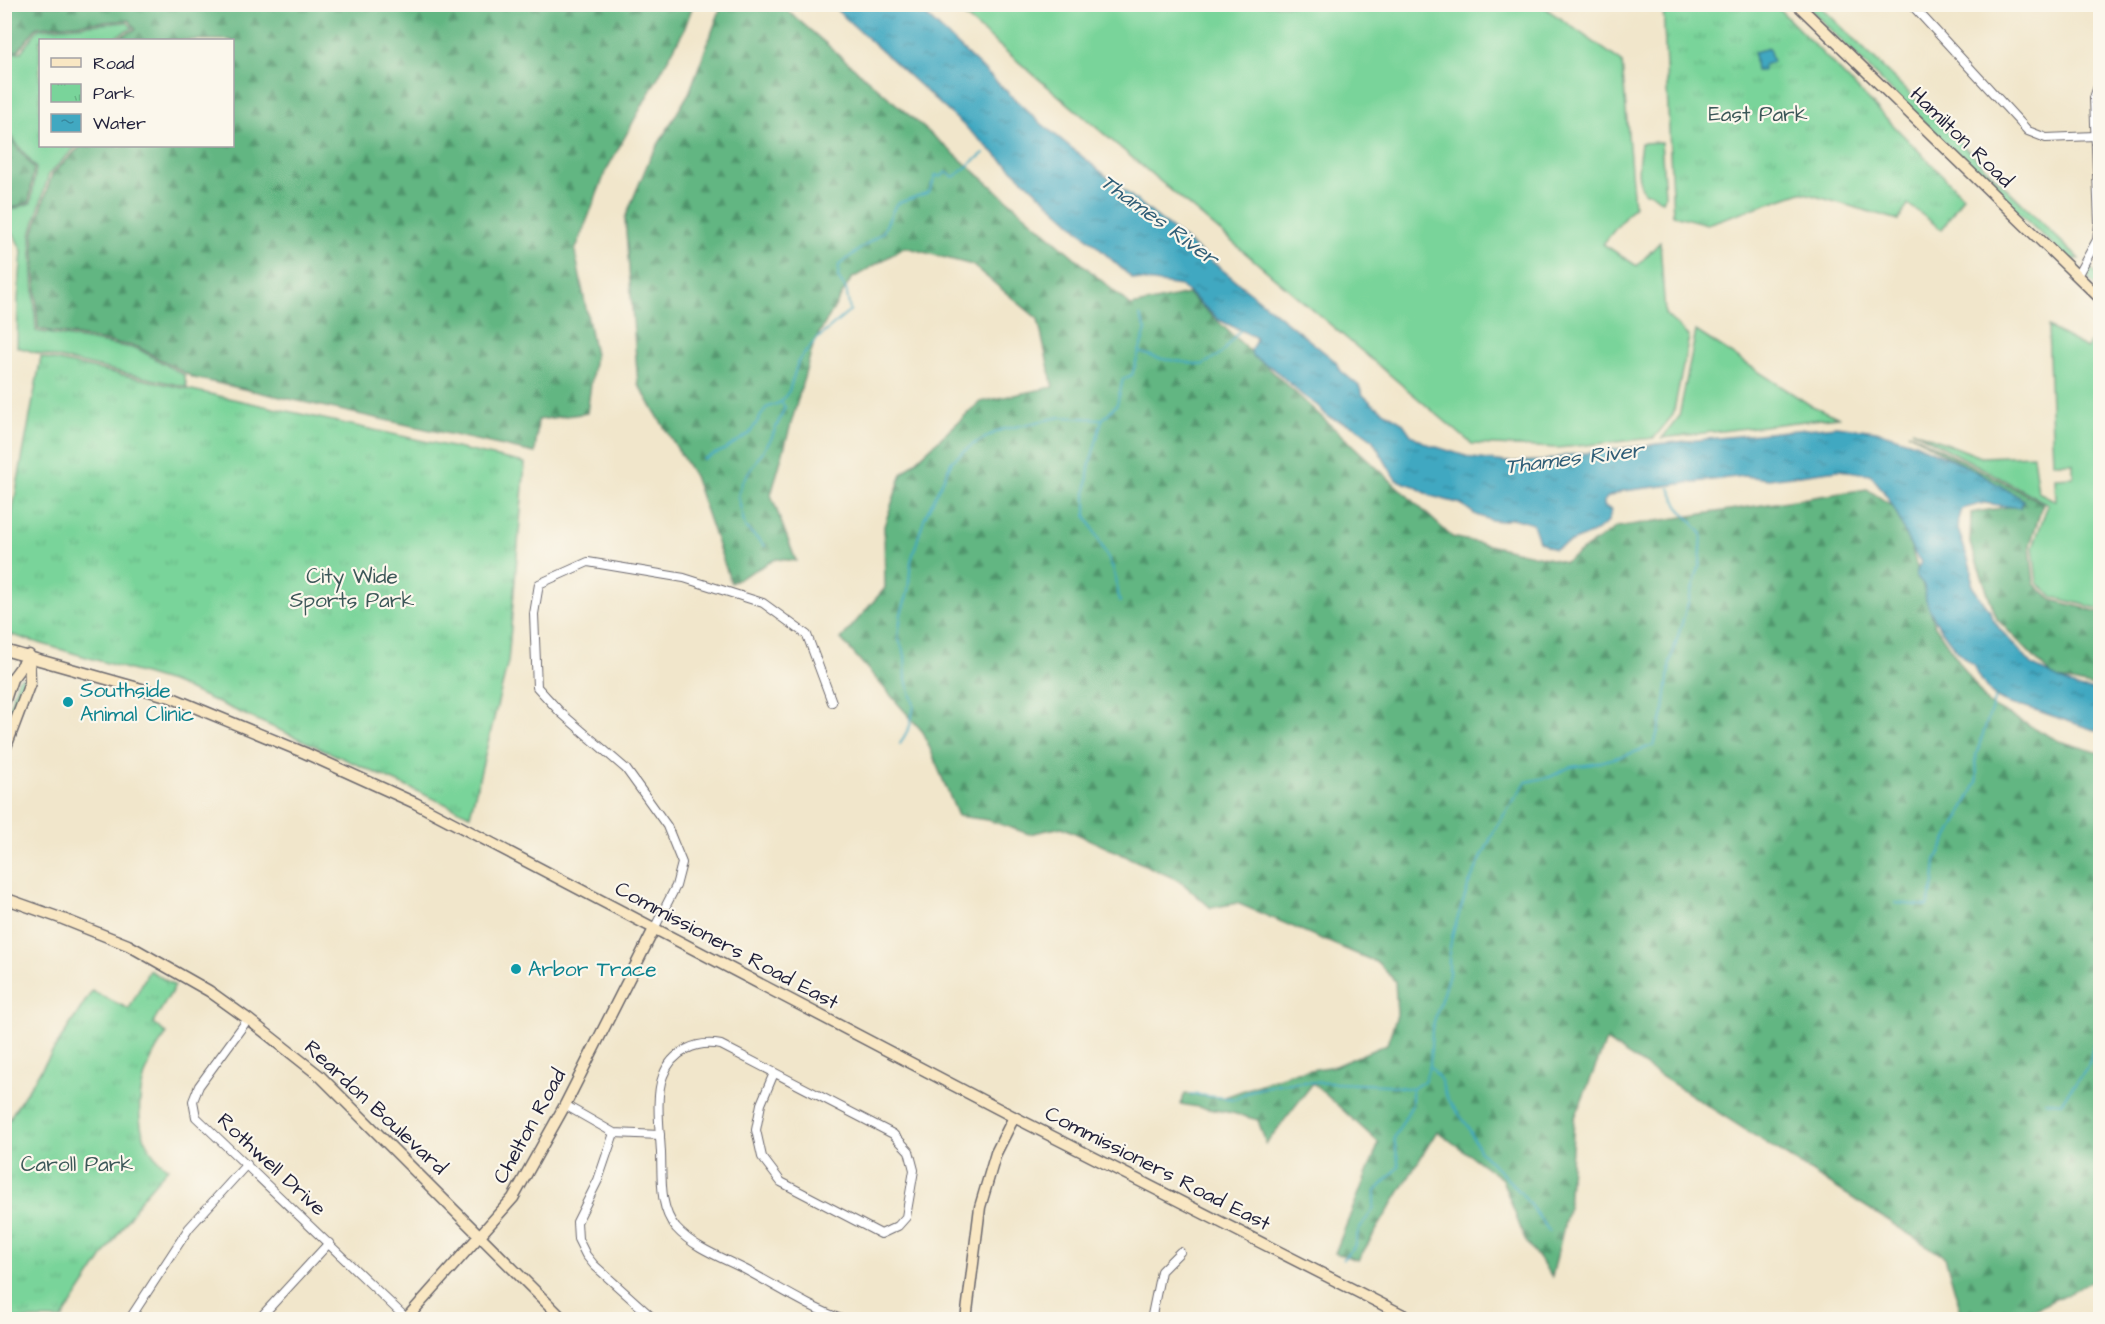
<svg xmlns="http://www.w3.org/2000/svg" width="2105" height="1324" viewBox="0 0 2105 1324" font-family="'Architects Daughter',sans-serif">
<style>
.green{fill:#79d49a;stroke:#4e7b6a;stroke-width:1.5}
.forest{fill:url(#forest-firs);stroke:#426c5e;stroke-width:1.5}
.park{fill:url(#park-tufts);stroke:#4e7b6a;stroke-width:1.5}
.water{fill:url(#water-ripples);stroke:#32657e;stroke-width:1.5}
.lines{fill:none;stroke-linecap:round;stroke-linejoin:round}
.stream{stroke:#41a8c1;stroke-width:2}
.street-casing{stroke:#6a676d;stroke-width:10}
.secondary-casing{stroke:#6a676d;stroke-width:13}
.street{stroke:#fff;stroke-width:8}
.secondary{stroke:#f9e7c3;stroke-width:10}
.culture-dot{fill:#0f9aa8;stroke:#fbf7ec;stroke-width:2}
.labels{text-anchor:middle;stroke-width:4.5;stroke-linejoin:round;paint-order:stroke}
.park-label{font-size:21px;fill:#3c5758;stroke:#fbf7ec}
.street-label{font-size:21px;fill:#22223b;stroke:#fbf7ec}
.culture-label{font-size:21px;fill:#0d838f;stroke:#fbf7ec;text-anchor:start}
.water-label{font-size:22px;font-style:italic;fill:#305e77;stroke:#fbf7ec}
</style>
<defs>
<pattern id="forest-firs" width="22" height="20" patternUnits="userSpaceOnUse" patternTransform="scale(1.5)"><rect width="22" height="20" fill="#62b682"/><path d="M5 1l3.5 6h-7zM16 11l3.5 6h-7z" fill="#50946c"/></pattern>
<pattern id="park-tufts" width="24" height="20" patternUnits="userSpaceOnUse" patternTransform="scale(1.5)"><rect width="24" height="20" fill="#79d49a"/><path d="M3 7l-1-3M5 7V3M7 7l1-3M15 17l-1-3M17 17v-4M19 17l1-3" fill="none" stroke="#68b686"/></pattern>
<pattern id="water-ripples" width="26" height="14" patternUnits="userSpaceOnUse" patternTransform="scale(1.5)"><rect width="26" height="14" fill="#41a8c1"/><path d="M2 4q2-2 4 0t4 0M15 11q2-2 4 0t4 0" fill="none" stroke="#36889e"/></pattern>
</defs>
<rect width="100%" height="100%" fill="#fbf7ec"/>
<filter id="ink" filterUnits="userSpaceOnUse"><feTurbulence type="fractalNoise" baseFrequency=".0167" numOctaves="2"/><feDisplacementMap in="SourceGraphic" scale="12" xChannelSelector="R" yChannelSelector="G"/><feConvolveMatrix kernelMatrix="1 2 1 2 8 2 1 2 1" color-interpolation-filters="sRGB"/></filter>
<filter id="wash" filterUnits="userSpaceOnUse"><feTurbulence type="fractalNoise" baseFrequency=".008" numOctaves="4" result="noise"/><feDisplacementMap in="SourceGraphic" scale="24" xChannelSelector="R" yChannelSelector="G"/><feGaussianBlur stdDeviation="1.35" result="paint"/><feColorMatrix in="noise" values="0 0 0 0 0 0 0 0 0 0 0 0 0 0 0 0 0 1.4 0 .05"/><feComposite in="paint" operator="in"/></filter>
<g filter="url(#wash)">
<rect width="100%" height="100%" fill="#f1e6cb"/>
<g class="green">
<path d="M 951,5 L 1541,5 L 1622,62 L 1634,206 L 1603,244 L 1637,266 L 1660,242 L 1665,314 L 1689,337 L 1673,415 L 1654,438 L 1558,448 L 1472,444 Z"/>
<path d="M 1806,5 L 1819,5 L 2079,259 L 2069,260 C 1979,177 1891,92 1806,5 Z"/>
<path d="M 127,22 L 133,28 L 108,40 L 40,40 L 40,146 L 77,146 L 49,174 L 31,235 L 36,331 L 138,349 L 184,375 L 187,387 L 41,354 L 17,347 L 18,299 L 22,251 L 14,235 L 5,233 L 5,212 L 31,203 L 36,168 L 5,129 L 5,53 L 21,52 L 38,29 Z"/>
<path d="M 1661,142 L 1665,195 L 1662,201 L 1651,193 L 1645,193 C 1634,179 1639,159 1641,143 Z"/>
<path d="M 2089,267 L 2100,278 L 2100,290 L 2088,279 Z"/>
<path d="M 2100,325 L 2100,609 L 2053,597 L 2037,583 L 2033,547 L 2048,504 L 1912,430 L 1981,457 L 2033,455 L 2038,492 L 2056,501 L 2055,478 L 2073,477 L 2073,463 L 2053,463 L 2048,327 L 2087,348 Z"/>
<path d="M 1696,331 L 1810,405 L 1838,417 L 1662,438 L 1679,417 Z"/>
<path d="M 21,677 L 24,678 L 25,681 L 5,738 L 5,720 L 18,680 Z"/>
</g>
<g class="forest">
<path d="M 4,5 L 693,5 L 684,30 L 606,171 L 575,251 L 595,355 L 587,413 L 538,420 L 535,453 L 194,378 L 138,347 L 38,329 L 33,235 L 52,174 L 81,146 L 232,146 L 232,40 L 114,40 L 136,29 L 129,20 L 37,27 L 18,51 L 5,51 Z"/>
<path d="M 722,5 L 781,5 L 1131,306 L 1188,294 L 1452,537 L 1565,562 L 1617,527 L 1867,489 L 1900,511 L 1935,626 L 1988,704 L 2059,741 L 2100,753 L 2100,1288 L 2095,1280 L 2014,1319 L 1963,1319 L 1945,1257 L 1606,1041 L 1574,1120 L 1568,1209 L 1552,1277 L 1525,1240 L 1502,1179 L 1437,1131 L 1358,1260 L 1335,1253 L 1379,1143 L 1313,1083 L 1266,1144 L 1258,1120 L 1232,1113 L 1180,1104 L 1185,1094 L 1222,1098 L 1291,1073 L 1335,1066 L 1387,1044 L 1397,1015 L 1395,981 L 1378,963 L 1237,903 L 1211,908 L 1180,881 L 1062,827 L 1029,834 L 988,820 L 958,816 L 923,732 L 841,639 L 885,588 L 884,526 L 902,474 L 980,402 L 1053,387 L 1038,319 L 972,265 L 905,247 L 851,279 L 814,342 L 771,495 L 796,561 L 776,559 L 731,583 L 694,476 L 638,384 L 625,218 L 650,158 L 689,93 Z"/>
<path d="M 5,132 L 34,168 L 29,202 L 5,211 Z"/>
<path d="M 1908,432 L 2043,503 L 2030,545 L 2034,584 L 2052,600 L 2100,612 L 2100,688 L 2054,678 L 1997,619 L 1970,543 L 1971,513 L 2025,504 Z"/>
</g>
<g class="park">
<path d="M 1663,5 L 1775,5 L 1963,196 L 1942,230 L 1908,204 L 1899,220 L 1801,192 L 1707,224 L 1673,215 Z"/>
<path d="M 41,357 L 525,463 L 508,662 L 470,815 L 174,683 L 5,633 L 5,551 Z"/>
<path d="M 149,970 L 175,986 L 153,1023 L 167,1034 C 137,1070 124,1138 168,1168 L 143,1196 L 62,1319 L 5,1319 L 5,1125 L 92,991 L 129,1009 Z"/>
</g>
<g class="water">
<path d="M 831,5 L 915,5 L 1037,120 L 1335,361 L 1341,371 L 1359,386 L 1363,395 L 1375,406 L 1402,422 L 1411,435 L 1427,444 L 1472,458 L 1506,462 L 1543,461 L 1568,455 L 1657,444 L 1836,426 L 1876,431 L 1915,443 L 1970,468 L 2024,500 L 2020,508 L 1984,503 L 1962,509 L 1957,526 L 1972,571 L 1972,586 L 1990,611 L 1991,616 L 1999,628 L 2033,666 L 2077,688 L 2100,691 L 2100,732 L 2023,706 C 1995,705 1984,688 1973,664 C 1958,657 1931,617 1926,600 C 1924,596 1925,591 1924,586 C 1923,582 1917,579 1916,575 C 1916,570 1919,566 1921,562 C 1908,546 1907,537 1899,519 C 1892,502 1881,487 1870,474 L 1838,470 L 1769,479 L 1744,476 L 1623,491 L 1608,497 L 1604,501 L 1604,506 L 1612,510 L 1608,522 L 1593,533 L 1554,549 L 1539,541 L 1533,524 L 1512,518 L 1502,521 L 1490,520 L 1476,515 L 1461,504 L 1431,496 L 1414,486 L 1396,480 L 1372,439 L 1354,426 L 1328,417 L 1318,406 L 1302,395 L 1274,369 L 1252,356 L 1251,350 L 1256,340 L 1255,337 L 1219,320 L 1181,286 L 1133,279 Z"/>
<path d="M 1769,48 L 1773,62 L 1764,65 L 1763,71 L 1756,71 L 1754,52 Z"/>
</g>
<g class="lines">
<g class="stream">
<path d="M 1139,352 L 1157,358 L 1202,365 L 1221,354 L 1241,329"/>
<path d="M 1102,420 L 1089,467 L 1086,493 L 1086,515 L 1113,568 L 1120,602"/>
<path d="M 703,459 L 724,450 L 750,433 L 766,408 L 781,402 L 789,391 L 798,362 L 805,353 L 818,338 L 850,311 L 846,289 L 838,278 L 839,265 L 883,232 L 896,204 L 929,192 L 936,175 L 941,177 L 946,172 L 954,177 L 984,153"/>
<path d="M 765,546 L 745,527 L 738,496 L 742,482 L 771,439 L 785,407 L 781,402"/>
<path d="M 900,744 L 910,726 L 914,705 L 906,680 L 905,655 L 898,637 L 901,614 L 908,592 L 911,561 L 924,519 L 952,461 L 972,445 L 1000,430 L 1060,417 L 1103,419 L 1117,404 L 1123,379 L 1132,375 L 1146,330 L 1140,316"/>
<path d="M 1895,903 L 1927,906 L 1934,884 L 1936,860 L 1977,782 L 1976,755 L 1995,698"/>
<path d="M 1430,1066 L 1440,1079 L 1448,1100 L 1468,1126 L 1479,1150 L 1521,1193 L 1550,1232"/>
<path d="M 1190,1094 L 1235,1099 L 1250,1091 L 1278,1084 L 1305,1082 L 1388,1085 L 1412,1089 L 1424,1081 L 1430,1066 L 1432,1028 L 1449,974 L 1449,952 L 1453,932 L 1469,884 L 1496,827 L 1526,782 L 1550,777 L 1570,767 L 1593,764 L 1629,754 L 1654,745 L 1664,710 L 1670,662 L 1700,564 L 1702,534 L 1678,506 L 1670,488"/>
<path d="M 2045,1101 L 2061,1103 C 2068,1089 2079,1081 2087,1068 C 2094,1056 2090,1042 2100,1032"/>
<path d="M 1343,1259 L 1354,1247 L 1359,1229 L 1373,1210 L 1376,1191 L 1399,1167 L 1394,1138 L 1412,1105 L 1412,1089"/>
</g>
</g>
</g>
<g filter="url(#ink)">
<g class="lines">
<g class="street-casing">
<g id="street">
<path d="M 1911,4 L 2028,131 L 2046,138 L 2095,136"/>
<path d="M 2077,276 L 2097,240 L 2099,223 L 2094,98 L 2100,80"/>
<path d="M 654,929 L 676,886 L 682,863 L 667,826 L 626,769 L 560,712 L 537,687 L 534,614 L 539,584 L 588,562 L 684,578 L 763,603 L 807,635 L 832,702"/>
<path d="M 248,1019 L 199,1086 L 193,1101 L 196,1117 L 406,1318"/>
<path d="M 774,1073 L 761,1104 L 756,1130 L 762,1157 L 781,1182 L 881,1234 L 898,1226 L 906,1217 L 914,1170 L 909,1151 L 893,1134 L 721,1045 C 697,1040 672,1051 663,1076 C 655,1096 660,1131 661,1153 C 662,1178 659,1208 676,1228 C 694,1248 723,1258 746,1270 C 778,1287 810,1308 844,1320"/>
<path d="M 565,1105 L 614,1133 L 660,1135"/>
<path d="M 614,1133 L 598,1180 L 577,1222 L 578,1239 L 586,1255 L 594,1265 L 655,1320"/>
<path d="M 129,1320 L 189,1228 L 247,1164"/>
<path d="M 258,1320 L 329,1243"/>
<path d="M 1151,1320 L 1161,1271 L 1180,1252"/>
</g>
</g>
<g class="secondary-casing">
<g id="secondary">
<path d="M 1797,4 L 2100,298"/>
<path d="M 4,650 L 170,697 L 305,753 L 415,803 L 1014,1117 L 1413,1320"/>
<path d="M 4,703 L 12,679 L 29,656"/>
<path d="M 4,752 L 30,683 L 29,655"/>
<path d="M 4,898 L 63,919 L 128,945 L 209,991 L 248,1019 L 320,1076 L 564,1320"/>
<path d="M 405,1320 L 513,1198 L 565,1105 L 654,929"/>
<path d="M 966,1320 L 980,1207 L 996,1153 L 1014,1117"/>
</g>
</g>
<use href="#street" class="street"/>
<use href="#secondary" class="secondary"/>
</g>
</g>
<g class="culture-dot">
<circle cx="68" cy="702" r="6"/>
<circle cx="516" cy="969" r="6"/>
</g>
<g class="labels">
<g class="park-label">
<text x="1758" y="121">East Park</text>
<text x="352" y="583">City Wide<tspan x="352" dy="24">Sports Park</tspan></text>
<text x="77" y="1171">Caroll Park</text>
</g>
<g class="street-label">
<text transform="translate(1962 137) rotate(44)" y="7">Hamilton Road</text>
<text transform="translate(727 945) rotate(28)" y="7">Commissioners Road East</text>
<text transform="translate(376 1107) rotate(43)" y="7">Reardon Boulevard</text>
<text transform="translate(529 1126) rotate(-61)" y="7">Chelton Road</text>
<text transform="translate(272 1164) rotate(43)" y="7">Rothwell Drive</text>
<text transform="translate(1158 1168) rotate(27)" y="7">Commissioners Road East</text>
</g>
<g class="culture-label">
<text x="80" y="697">Southside<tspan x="80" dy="24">Animal Clinic</tspan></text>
<text x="528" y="976">Arbor Trace</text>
</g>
<g class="water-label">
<text transform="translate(1160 219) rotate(36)" y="8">Thames River</text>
<text transform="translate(1574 457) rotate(-7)" y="8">Thames River</text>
</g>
</g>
<rect width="2105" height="1324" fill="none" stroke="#fbf7ec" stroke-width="24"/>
<rect x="39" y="39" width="195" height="108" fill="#fbf7ec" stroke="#a4a2a5" stroke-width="1.5"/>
<rect x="51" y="58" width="30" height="9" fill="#f9e7c3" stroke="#a4a2a5" stroke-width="1.5"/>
<text x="93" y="69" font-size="18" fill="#22223b">Road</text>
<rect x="51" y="84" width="30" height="18" fill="url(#park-tufts)" stroke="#a4a2a5" stroke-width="1.5"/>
<text x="93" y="99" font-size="18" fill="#22223b">Park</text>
<rect x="51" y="114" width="30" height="18" fill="url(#water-ripples)" stroke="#a4a2a5" stroke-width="1.5"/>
<text x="93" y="129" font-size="18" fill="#22223b">Water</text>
</svg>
